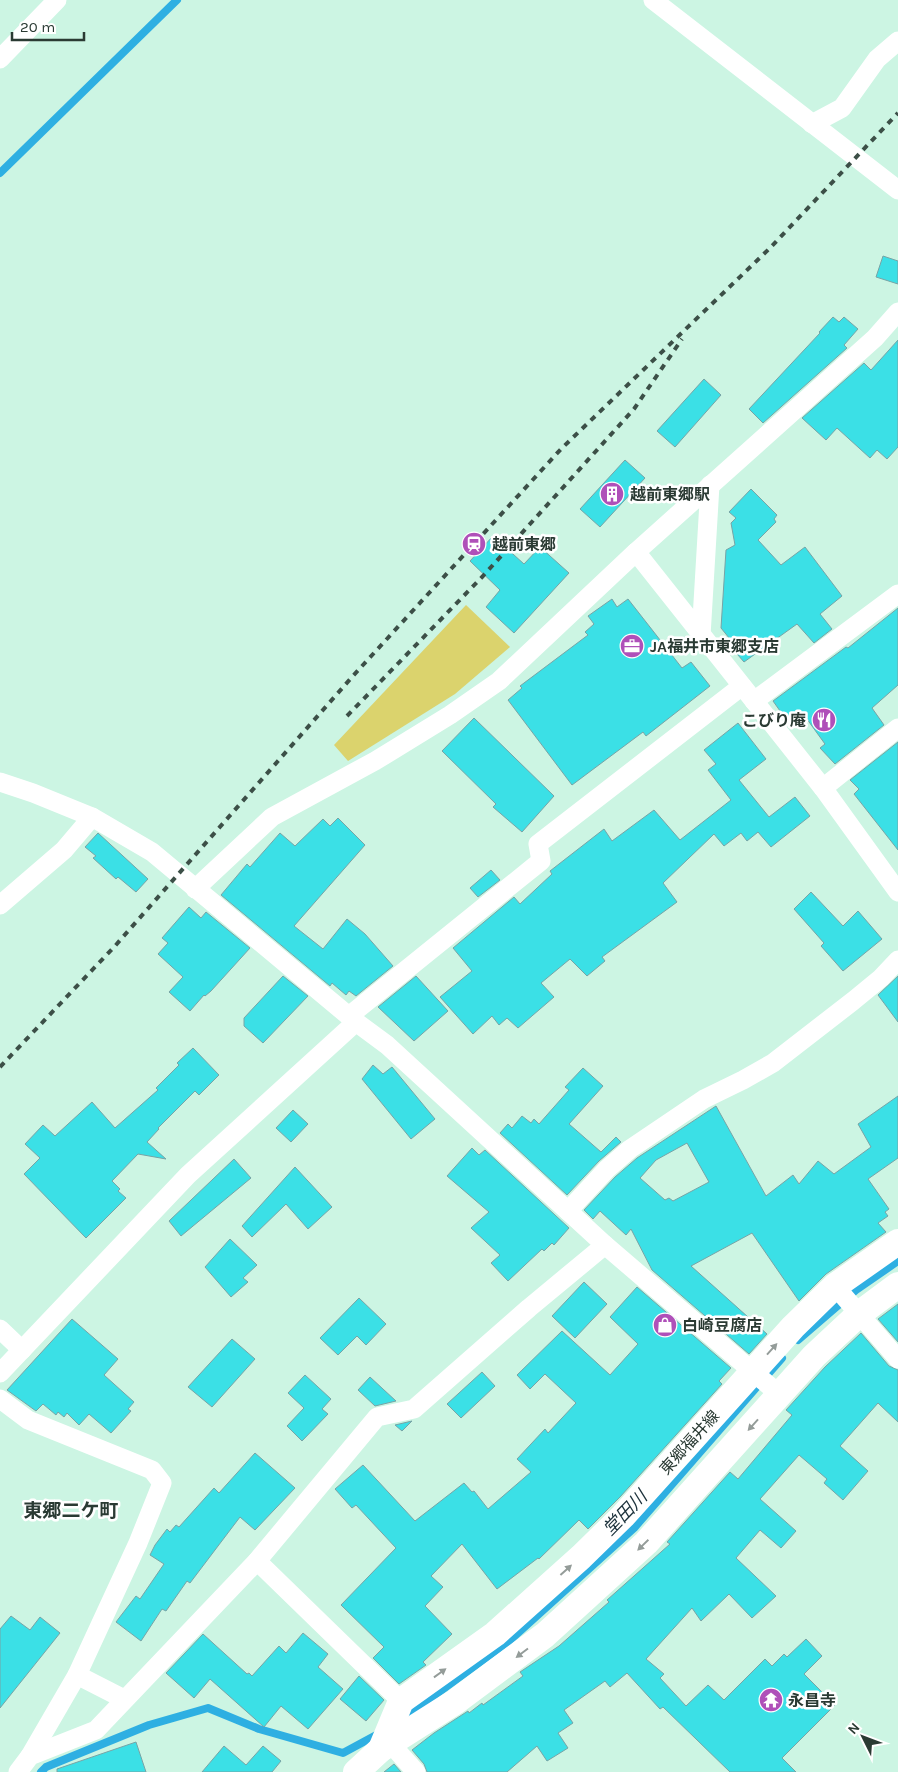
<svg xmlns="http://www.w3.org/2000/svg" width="898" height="1772" viewBox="0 0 898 1772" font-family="Karla,'Noto Sans JP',sans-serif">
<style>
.green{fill:#dbd36d}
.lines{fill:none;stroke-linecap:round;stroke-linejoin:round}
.stream{stroke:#2eafe2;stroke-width:8}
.building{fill:#3be0e6;stroke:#77a4a6;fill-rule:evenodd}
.street{stroke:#fff;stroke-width:19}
.secondary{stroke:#fff;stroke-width:26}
.rail{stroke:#3c4f47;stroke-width:4;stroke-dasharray:6 6;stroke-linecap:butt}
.oneway{fill:#949c99}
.labels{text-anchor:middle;stroke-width:5;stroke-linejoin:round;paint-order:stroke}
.poi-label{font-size:16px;font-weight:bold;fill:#2a3a33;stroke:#fff;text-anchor:start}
.street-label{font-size:16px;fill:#2a3a33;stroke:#fff}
.water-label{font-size:18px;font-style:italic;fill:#1b303a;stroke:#fff}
.quarter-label{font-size:19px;font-weight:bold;fill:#2a3a33;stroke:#fff}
</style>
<rect width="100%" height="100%" fill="#ccf5e3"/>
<path class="green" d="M 466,605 L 510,647 L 455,694 L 348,761 L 334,745 Z"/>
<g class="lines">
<g class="stream">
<path d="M 0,173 L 177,0"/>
<path d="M 798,1340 L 856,1290 L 898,1261"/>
<path d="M 402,1719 L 509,1641 L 634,1528 L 782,1358"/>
<path d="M 41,1772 L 46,1767 L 149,1725 L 208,1708 L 259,1729 L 343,1753 L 380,1733"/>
</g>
</g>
<g class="building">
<path d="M 883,256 L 898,261 L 898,284 L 876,277 Z"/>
<path d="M 833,317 L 839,322 L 844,317 L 858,329 L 844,345 L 847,348 L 763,423 L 749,409 L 820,333 L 819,332 Z"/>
<path d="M 898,340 L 898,447 L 887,459 L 877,450 L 870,458 L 837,428 L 826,440 L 802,418 L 864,363 L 871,370 Z"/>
<path d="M 704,379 L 721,395 L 675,447 L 657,431 Z"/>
<path d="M 625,460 L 645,478 L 600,527 L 580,509 Z"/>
<path d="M 751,489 L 777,515 L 774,519 L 776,522 L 758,540 L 781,565 L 805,547 L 842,596 L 820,614 L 832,629 L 814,643 L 797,624 L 744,662 L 731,647 L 734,644 L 721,628 L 726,550 L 735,545 L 731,523 L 736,518 L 729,512 Z"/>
<path d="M 493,536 L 524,564 L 540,547 L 569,573 L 514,633 L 486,607 L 500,590 L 470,561 Z"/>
<path d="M 612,599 L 617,607 L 628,599 L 682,668 L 691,662 L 710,686 L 646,736 L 643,732 L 572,785 L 508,700 L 522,688 L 520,686 L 588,635 L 585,632 L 594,624 L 588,616 Z"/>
<path d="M 898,608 L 898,685 L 872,708 L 884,725 L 835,764 L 820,748 L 825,744 L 804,715 L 790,725 L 773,701 L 846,647 L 848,648 Z"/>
<path d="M 474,718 L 554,796 L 522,832 L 493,807 L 496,804 L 442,751 Z"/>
<path d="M 738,723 L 766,759 L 739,780 L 769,817 L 795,797 L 810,816 L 771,847 L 758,832 L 747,841 L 741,833 L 724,846 L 714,834 L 663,883 L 677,902 L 602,957 L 605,961 L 587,976 L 570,959 L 541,983 L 554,997 L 518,1028 L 507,1018 L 499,1025 L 492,1016 L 473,1034 L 440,997 L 472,971 L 453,948 L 514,897 L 520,904 L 552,874 L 550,871 L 604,829 L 612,841 L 654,810 L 680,840 L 731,800 L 708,770 L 716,764 L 704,750 Z"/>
<path d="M 898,742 L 898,850 L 854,794 L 859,789 L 850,780 Z"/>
<path d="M 338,818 L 365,845 L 294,926 L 323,949 L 347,919 L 365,934 L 393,966 L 356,996 L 349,991 L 346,995 L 332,983 L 330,986 L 221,895 L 247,864 L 250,867 L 280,833 L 295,846 L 323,819 L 330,826 Z"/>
<path d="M 98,833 L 148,879 L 136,892 L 118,877 L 116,879 L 93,858 L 96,856 L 85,847 Z"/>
<path d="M 491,870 L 500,880 L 478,897 L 470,888 Z"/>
<path d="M 811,892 L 843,926 L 858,911 L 882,939 L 843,971 L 821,946 L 824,943 L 794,909 Z"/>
<path d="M 189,907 L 201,918 L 206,912 L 250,948 L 211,991 L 205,996 L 204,995 L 190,1011 L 169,992 L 183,977 L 158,954 L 168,943 L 162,938 Z"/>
<path d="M 283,976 L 308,996 L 263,1043 L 244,1026 L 244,1018 Z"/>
<path d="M 416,976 L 448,1011 L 414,1041 L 378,1007 Z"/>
<path d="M 898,976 L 898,1022 L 878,995 Z"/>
<path d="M 193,1048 L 219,1075 L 199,1095 L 195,1091 L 158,1128 L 159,1129 L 147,1142 L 166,1159 L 138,1154 L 112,1181 L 120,1189 L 118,1191 L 126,1198 L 86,1238 L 24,1174 L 40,1158 L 25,1144 L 43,1125 L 55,1136 L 92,1102 L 115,1128 L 158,1090 L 156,1088 L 179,1065 L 177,1063 Z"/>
<path d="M 373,1065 L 383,1074 L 392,1067 L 435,1119 L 411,1139 L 362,1079 Z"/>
<path d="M 583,1068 L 603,1086 L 569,1124 L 601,1152 L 616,1137 L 621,1142 L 599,1161 L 567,1195 L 500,1133 L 508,1124 L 512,1128 L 522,1116 L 531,1123 L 534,1119 L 539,1124 L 569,1090 L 565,1087 Z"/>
<path d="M 898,1096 L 898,1158 L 868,1179 L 889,1209 L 885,1212 L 888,1216 L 878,1223 L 886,1232 L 826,1274 L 799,1301 L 752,1233 L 691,1266 L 767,1334 L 749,1354 L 652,1270 L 631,1229 L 626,1235 L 600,1211 L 593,1219 L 584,1210 L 615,1177 L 637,1158 L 716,1106 L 766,1196 L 793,1175 L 799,1184 L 818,1161 L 834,1174 L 871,1147 L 858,1124 ZM 687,1143 L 709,1182 L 673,1201 L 669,1198 L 665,1200 L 640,1178 L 656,1160 Z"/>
<path d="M 293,1110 L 308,1124 L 291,1142 L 276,1128 Z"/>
<path d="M 472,1148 L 479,1155 L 485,1150 L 569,1228 L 554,1245 L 552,1243 L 544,1251 L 542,1249 L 508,1281 L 491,1263 L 500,1255 L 471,1228 L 489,1212 L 447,1176 Z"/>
<path d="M 234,1159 L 251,1178 L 181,1236 L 169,1221 Z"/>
<path d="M 295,1167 L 332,1207 L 308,1229 L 286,1204 L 252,1237 L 242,1226 Z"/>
<path d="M 230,1239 L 257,1265 L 243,1278 L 248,1282 L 231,1297 L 205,1267 Z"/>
<path d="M 584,1282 L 607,1304 L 575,1338 L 552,1316 Z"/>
<path d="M 637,1287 L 731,1368 L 719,1381 L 722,1384 L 620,1497 L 588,1529 L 579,1520 L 539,1559 L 538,1558 L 497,1589 L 462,1544 L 431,1576 L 443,1587 L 425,1606 L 452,1634 L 423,1662 L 426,1665 L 399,1684 L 373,1658 L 384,1647 L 341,1605 L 396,1548 L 356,1505 L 352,1508 L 335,1489 L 363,1465 L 415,1521 L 464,1483 L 472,1492 L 474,1491 L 488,1509 L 531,1472 L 517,1459 L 545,1429 L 548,1433 L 576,1403 L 545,1374 L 530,1389 L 517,1375 L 562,1331 L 610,1375 L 638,1344 L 610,1317 Z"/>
<path d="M 359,1298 L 386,1324 L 366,1345 L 357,1336 L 338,1355 L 320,1338 Z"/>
<path d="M 898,1304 L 898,1342 L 878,1319 Z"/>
<path d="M 72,1319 L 118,1359 L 104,1375 L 134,1402 L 128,1409 L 131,1411 L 111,1433 L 89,1414 L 79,1425 L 67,1413 L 64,1417 L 58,1412 L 56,1415 L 43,1404 L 36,1411 L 7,1390 Z"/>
<path d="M 861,1333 L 889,1366 L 898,1370 L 898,1422 L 878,1403 L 840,1446 L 868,1471 L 843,1500 L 824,1483 L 827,1479 L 799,1455 L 760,1499 L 796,1531 L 781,1548 L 760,1530 L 736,1558 L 776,1596 L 752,1618 L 729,1594 L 701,1621 L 692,1608 L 646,1659 L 664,1674 L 660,1678 L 686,1706 L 708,1685 L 724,1700 L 765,1659 L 772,1666 L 784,1654 L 787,1657 L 806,1639 L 822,1656 L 804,1674 L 835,1705 L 782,1758 L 796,1772 L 730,1772 L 663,1707 L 660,1709 L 627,1673 L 610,1687 L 605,1681 L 564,1710 L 573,1723 L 558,1733 L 568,1748 L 547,1761 L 537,1746 L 507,1772 L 427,1772 L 424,1764 L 412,1750 L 434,1733 L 468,1711 L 469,1713 L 482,1703 L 483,1705 L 523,1676 L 520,1672 L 559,1646 L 609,1602 L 607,1600 L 670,1544 L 667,1542 L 730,1472 L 738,1479 L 792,1415 L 786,1410 L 825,1367 Z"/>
<path d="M 232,1339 L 255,1359 L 212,1407 L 188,1387 Z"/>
<path d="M 482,1372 L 495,1386 L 461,1418 L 447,1404 Z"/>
<path d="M 305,1375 L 331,1399 L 322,1409 L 328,1414 L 302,1441 L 287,1426 L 304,1408 L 288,1393 Z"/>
<path d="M 370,1377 L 396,1401 L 375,1406 L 358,1390 Z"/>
<path d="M 412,1421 L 402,1431 L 395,1425 Z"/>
<path d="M 255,1453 L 295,1488 L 255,1530 L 240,1517 L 190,1583 L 187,1581 L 166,1611 L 162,1609 L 141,1641 L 116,1622 L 136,1596 L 140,1599 L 164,1564 L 150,1555 L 155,1545 L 167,1529 L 170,1532 L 176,1525 L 179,1527 L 214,1488 L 219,1493 Z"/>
<path d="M 11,1616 L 30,1630 L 40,1617 L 60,1633 L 0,1708 L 0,1629 Z"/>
<path d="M 303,1633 L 328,1654 L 318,1667 L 343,1689 L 308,1729 L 281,1706 L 264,1727 L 210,1679 L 194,1698 L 166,1673 L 203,1634 L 247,1674 L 249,1673 L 252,1676 L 279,1646 L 286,1653 Z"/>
<path d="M 359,1676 L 384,1700 L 366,1721 L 340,1699 Z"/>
<path d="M 136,1742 L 146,1772 L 57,1772 L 57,1769 Z"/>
<path d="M 224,1746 L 246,1765 L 263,1746 L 281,1761 L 272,1772 L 202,1772 Z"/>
<path d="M 394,1764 L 401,1772 L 384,1772 Z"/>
</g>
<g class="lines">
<g class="street">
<path d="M 653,0 L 898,190"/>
<path d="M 0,59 L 57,0"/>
<path d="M 812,124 L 842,108 L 877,59 L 898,41"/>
<path d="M 636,552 L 823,788 L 898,892"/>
<path d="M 701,636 L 710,485"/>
<path d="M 754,701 L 898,594"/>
<path d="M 0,782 L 33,793 L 92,817 L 152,852 L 356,1022 L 387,1045 L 605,1245 L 780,1395"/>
<path d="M 823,788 L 898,728"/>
<path d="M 195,889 L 272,817 L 375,761 L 450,715 L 499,681 L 636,552 L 875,338 L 898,312"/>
<path d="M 0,905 L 64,850 L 92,817"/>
<path d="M 349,1016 L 541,861 L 538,844 L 742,686"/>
<path d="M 568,1211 L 607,1169 L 630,1149 L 704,1099 L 743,1080 L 773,1063 L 853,1001 L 881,978 L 898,960"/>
<path d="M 835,1286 L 898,1359"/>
<path d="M 0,1329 L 22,1350"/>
<path d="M 0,1373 L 188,1175 L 356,1022"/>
<path d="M 0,1399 L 28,1420 L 152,1470 L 162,1483 L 138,1543 L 77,1675 L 30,1756"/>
<path d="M 257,1561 L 377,1417 L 414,1409 L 529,1308 L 605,1245"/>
<path d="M 77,1675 L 124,1699"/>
<path d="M 390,1743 L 416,1772"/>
<path d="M 18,1772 L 30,1756 L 96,1730 L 257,1561 L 401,1701"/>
</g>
<g class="secondary">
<path d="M 381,1749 L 401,1701 L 495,1634 L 581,1557 L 623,1516 L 793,1327 L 835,1286 L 898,1242"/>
<path d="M 356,1772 L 381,1749 L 455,1702 L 545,1635 L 646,1543 L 814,1356 L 859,1314 L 898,1285"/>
</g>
<g class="rail">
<path d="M 347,716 L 483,576 L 634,409 L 682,339"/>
<path d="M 0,1067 L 115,946 L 352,677 L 561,449 L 770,248 L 898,113"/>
</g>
</g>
<defs><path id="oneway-solid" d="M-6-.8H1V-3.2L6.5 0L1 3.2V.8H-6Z" transform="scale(1.25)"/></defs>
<g class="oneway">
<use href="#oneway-solid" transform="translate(772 1349) rotate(-48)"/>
<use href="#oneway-solid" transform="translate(753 1425) rotate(132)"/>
<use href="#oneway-solid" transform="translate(643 1545) rotate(136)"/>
<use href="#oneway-solid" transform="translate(566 1570) rotate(-42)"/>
<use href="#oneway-solid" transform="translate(522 1653) rotate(143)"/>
<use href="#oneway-solid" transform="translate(440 1673) rotate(-36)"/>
</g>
<defs>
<g id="building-disc" transform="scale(1.25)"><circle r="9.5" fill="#af50b9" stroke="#fff"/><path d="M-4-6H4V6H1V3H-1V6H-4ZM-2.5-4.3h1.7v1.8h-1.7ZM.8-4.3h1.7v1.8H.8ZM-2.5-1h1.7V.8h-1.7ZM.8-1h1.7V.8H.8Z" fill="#fff"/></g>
<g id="station-disc" transform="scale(1.25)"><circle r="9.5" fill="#af50b9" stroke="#fff"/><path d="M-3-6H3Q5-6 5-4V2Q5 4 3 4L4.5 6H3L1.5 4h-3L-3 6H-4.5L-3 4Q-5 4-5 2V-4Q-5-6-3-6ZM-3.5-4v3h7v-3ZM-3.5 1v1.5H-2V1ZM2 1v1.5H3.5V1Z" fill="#fff"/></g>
<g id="office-disc" transform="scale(1.25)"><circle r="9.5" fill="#af50b9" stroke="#fff"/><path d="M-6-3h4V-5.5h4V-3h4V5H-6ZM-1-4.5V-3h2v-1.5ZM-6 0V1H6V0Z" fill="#fff"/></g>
<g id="restaurant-disc" transform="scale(1.25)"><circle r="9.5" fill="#af50b9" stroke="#fff"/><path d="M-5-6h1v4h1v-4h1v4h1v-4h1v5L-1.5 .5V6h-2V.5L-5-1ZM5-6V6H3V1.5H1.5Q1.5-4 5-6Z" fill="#fff"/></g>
<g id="shop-disc" transform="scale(1.25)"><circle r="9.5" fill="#af50b9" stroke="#fff"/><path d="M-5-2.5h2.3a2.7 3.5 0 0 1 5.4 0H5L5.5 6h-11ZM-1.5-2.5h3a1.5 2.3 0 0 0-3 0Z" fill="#fff"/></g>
<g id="temple-disc" transform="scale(1.25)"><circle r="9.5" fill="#af50b9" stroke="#fff"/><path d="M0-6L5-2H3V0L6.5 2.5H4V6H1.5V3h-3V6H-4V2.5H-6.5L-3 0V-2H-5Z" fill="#fff"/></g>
</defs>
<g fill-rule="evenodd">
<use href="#building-disc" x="612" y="494"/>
<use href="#station-disc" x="474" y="544"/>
<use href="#office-disc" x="632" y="646"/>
<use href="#restaurant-disc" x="824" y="720"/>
<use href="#shop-disc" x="665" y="1325"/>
<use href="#temple-disc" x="771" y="1700"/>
</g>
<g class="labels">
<g class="poi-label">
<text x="630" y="500">越前東郷駅</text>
<text x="492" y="550">越前東郷</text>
<text x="650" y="652">JA福井市東郷支店</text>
<text x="806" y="726" text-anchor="end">こびり庵</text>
<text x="682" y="1331">白崎豆腐店</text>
<text x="788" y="1706">永昌寺</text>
</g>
<g class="street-label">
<text transform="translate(689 1442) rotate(-48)" y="6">東郷福井線</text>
</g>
<g class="water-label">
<text transform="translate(625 1513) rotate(-46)" y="6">堂田川</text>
</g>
<g class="quarter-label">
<text x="71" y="1517">東郷二ケ町</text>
</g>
</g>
<g transform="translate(863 1737) rotate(312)" stroke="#ffffff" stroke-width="4" paint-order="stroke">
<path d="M0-4L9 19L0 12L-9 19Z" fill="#2a3a33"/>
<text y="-8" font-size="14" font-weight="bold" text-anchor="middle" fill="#2a3a33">N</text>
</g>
<path d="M12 32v8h72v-8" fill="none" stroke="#2a3a33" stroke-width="2.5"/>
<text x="20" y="32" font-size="15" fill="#2a3a33" stroke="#ffffff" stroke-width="4" paint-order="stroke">20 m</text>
</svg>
